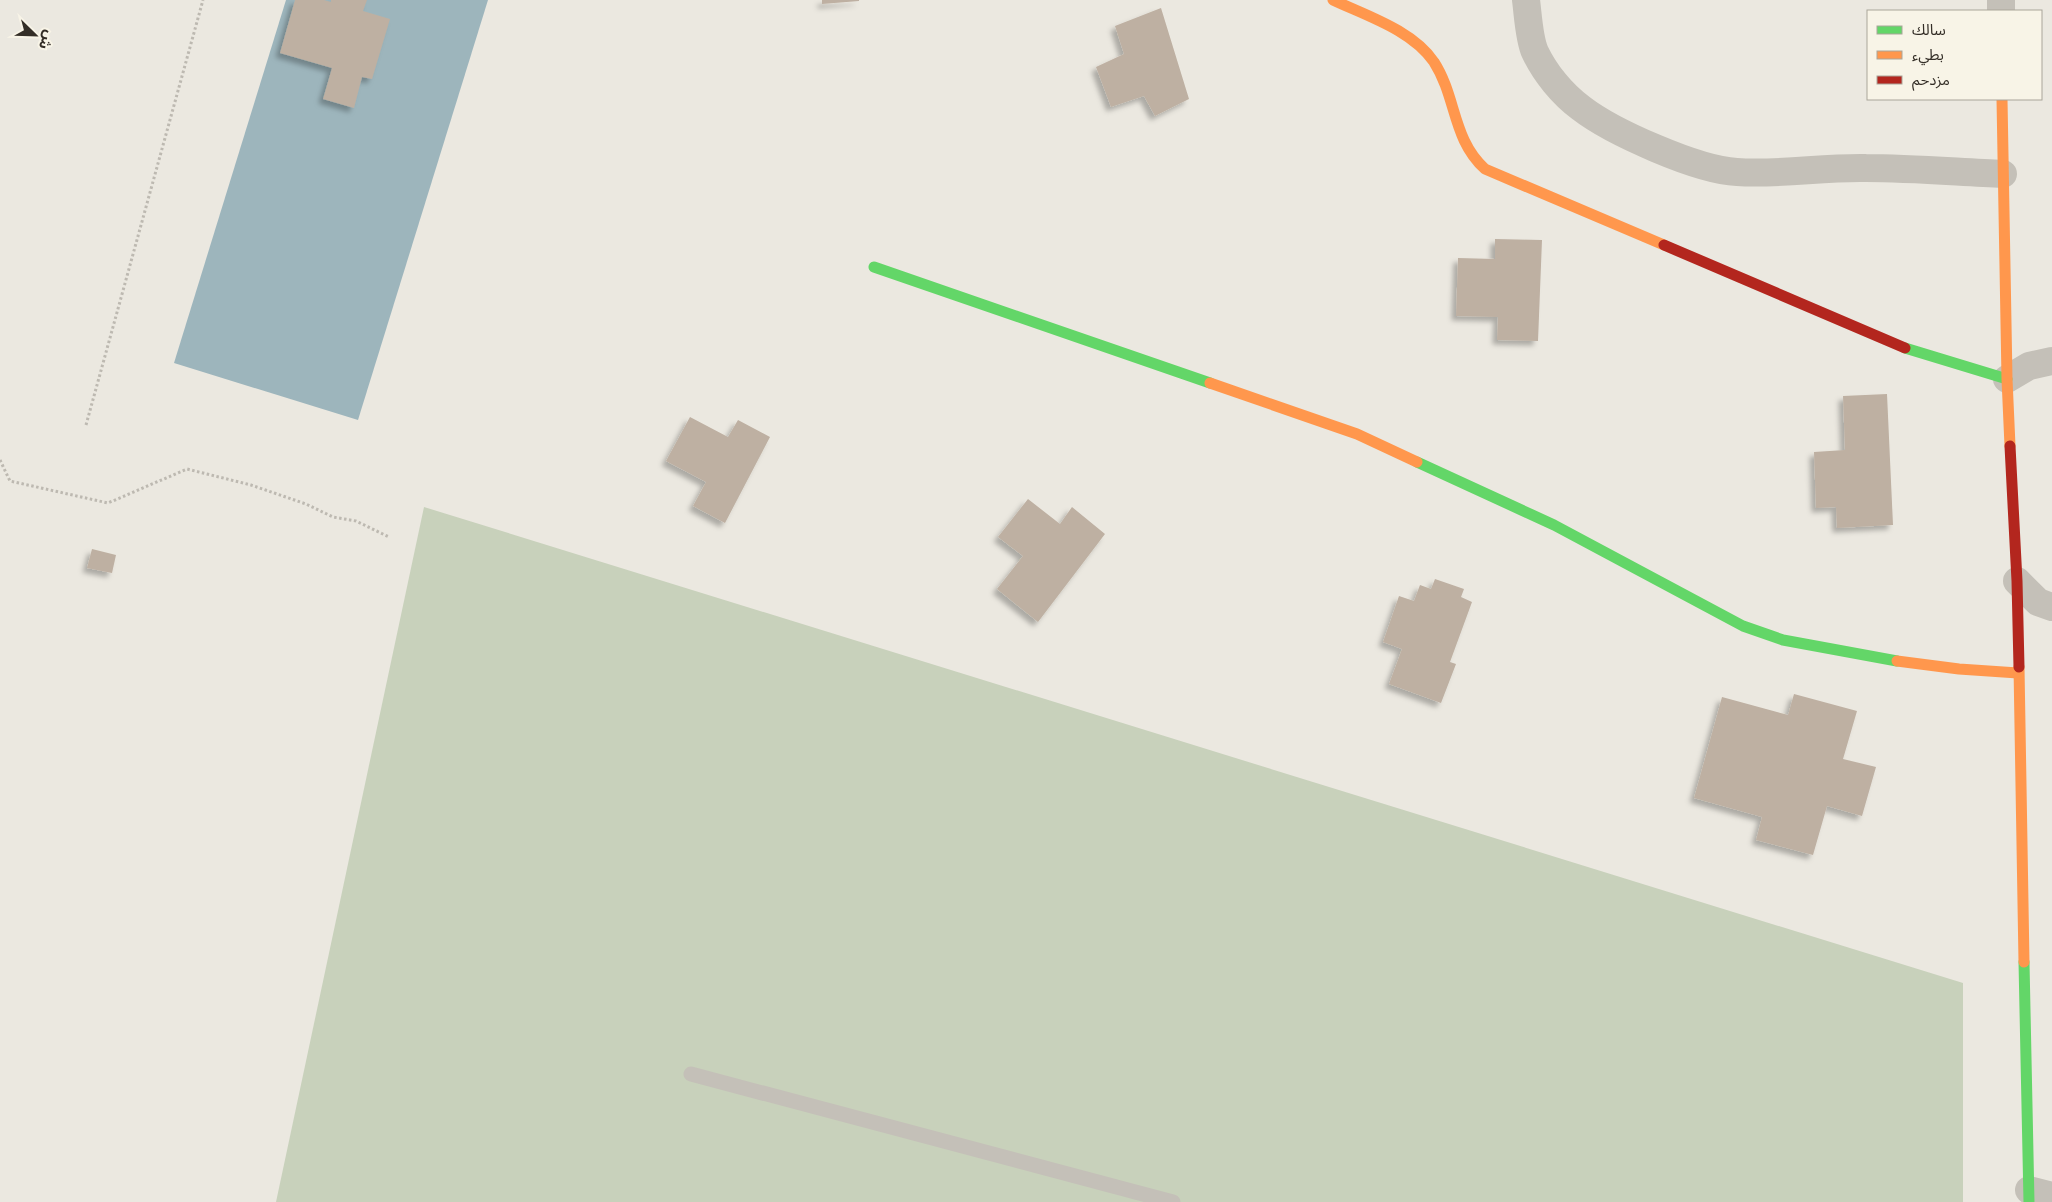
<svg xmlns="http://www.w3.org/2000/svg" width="2052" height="1202" viewBox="0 0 2052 1202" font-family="'Noto Sans','Noto Sans Arabic',sans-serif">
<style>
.green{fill:#c8d1bb}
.water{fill:#9db5bc}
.building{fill:#beb0a2;filter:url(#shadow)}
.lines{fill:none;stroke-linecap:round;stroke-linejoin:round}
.path{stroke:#bdb9b1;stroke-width:3;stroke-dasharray:2.5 2.5;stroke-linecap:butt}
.lane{stroke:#c4c0b8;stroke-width:15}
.street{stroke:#c4c0b8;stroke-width:28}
.fast{stroke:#63d668;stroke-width:11}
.slow{stroke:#ff974d;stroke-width:11}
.jam{stroke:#b3261e;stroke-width:11}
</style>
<defs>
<filter id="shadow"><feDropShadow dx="-4.5" dy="4.5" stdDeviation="2.5" flood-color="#0004"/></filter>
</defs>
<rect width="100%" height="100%" fill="#ebe8e0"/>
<path class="green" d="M 424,507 L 1963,983 L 1963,1202 L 276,1202 Z"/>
<path class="water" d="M 286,0 L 488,0 L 358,420 L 174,363 Z"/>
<g class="building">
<path d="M 295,0 L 324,0 L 331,2 L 331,0 L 367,0 L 363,11 L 390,19 L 372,79 L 362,77 L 354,108 L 323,99 L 332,68 L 280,53 Z"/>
<path d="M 822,0 L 859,0 L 859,1 L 822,4 Z"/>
<path d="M 1161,8 L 1189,99 L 1155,116 L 1144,96 L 1111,107 L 1096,67 L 1124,54 L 1115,26 Z"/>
<path d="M 1495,239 L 1542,240 L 1538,341 L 1497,340 L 1498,317 L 1456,316 L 1458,258 L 1495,259 Z"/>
<path d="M 1887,394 L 1893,525 L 1837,528 L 1836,507 L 1816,508 L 1814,452 L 1845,450 L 1843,396 Z"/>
<path d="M 690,417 L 728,437 L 738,420 L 770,437 L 725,523 L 693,506 L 706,482 L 666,461 Z"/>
<path d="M 1028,499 L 1060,524 L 1072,507 L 1105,534 L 1038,622 L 997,589 L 1023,556 L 998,537 Z"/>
<path d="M 92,549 L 116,555 L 112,573 L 87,568 Z"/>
<path d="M 1435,579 L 1464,589 L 1461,597 L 1472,602 L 1450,662 L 1456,664 L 1441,703 L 1389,684 L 1402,649 L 1383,642 L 1399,596 L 1414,601 L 1420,585 L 1431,589 Z"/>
<path d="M 1794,694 L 1857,711 L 1843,759 L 1876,767 L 1862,816 L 1827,806 L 1813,855 L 1756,840 L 1762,817 L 1694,798 L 1722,697 L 1788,715 Z"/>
</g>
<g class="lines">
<g class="path">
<path d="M 86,425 L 203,0"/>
<path d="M 0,460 L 10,481 L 108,503 L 187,469 L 251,485 L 306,504 L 333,517 L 356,521 L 389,537"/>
</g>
<path class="lane" d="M 691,1074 L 1173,1202"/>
<g class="street">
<path d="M 1526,0 C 1528,15 1529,39 1535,52 C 1545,73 1562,94 1581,108 C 1612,132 1697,170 1737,172 C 1780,175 1823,167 1866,168 C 1911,168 1957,172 2003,174"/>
<path d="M 2001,0 L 2001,11"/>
<path d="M 2007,379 L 2029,366 L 2052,361"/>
<path d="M 2017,581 L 2038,602 L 2052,607"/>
<path d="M 2029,1190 L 2052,1196"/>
</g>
<g class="fast">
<path d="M 874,267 L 1210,383"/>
<path d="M 1905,348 L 2007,379"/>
<path d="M 1417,462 L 1554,525 L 1743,626 L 1783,640 L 1897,661"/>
<path d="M 2024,962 L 2029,1202"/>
</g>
<g class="slow">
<path d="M 1333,0 C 1367,16 1412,30 1434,62 C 1457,98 1452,139 1485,169 L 1664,245"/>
<path d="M 2002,99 L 2007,379 L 2010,446"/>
<path d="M 1210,383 L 1357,434 L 1417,462"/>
<path d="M 1897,661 L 1959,669 L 2018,673"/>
<path d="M 2019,667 L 2024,962"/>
</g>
<g class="jam">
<path d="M 1664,245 L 1905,348"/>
<path d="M 2010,446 L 2017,581 L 2019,667"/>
</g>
</g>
<rect x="1867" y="10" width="175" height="90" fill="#f8f4e7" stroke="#aaa59a"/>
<rect x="1877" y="26" width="25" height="8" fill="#63d668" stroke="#aaa59a"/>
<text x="1912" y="35" font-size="15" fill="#342e27">سالك</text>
<rect x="1877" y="51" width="25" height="8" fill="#ff974d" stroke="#aaa59a"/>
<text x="1912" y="60" font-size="15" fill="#342e27">بطيء</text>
<rect x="1877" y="76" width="25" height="8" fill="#b3261e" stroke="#aaa59a"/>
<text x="1912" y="85" font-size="15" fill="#342e27">مزدحم</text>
<g transform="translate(35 35) rotate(113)" stroke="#f8f4e7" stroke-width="4" paint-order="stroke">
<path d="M0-4L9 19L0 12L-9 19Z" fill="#342e27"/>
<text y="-8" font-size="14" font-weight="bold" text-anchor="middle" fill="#342e27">ش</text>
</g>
</svg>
